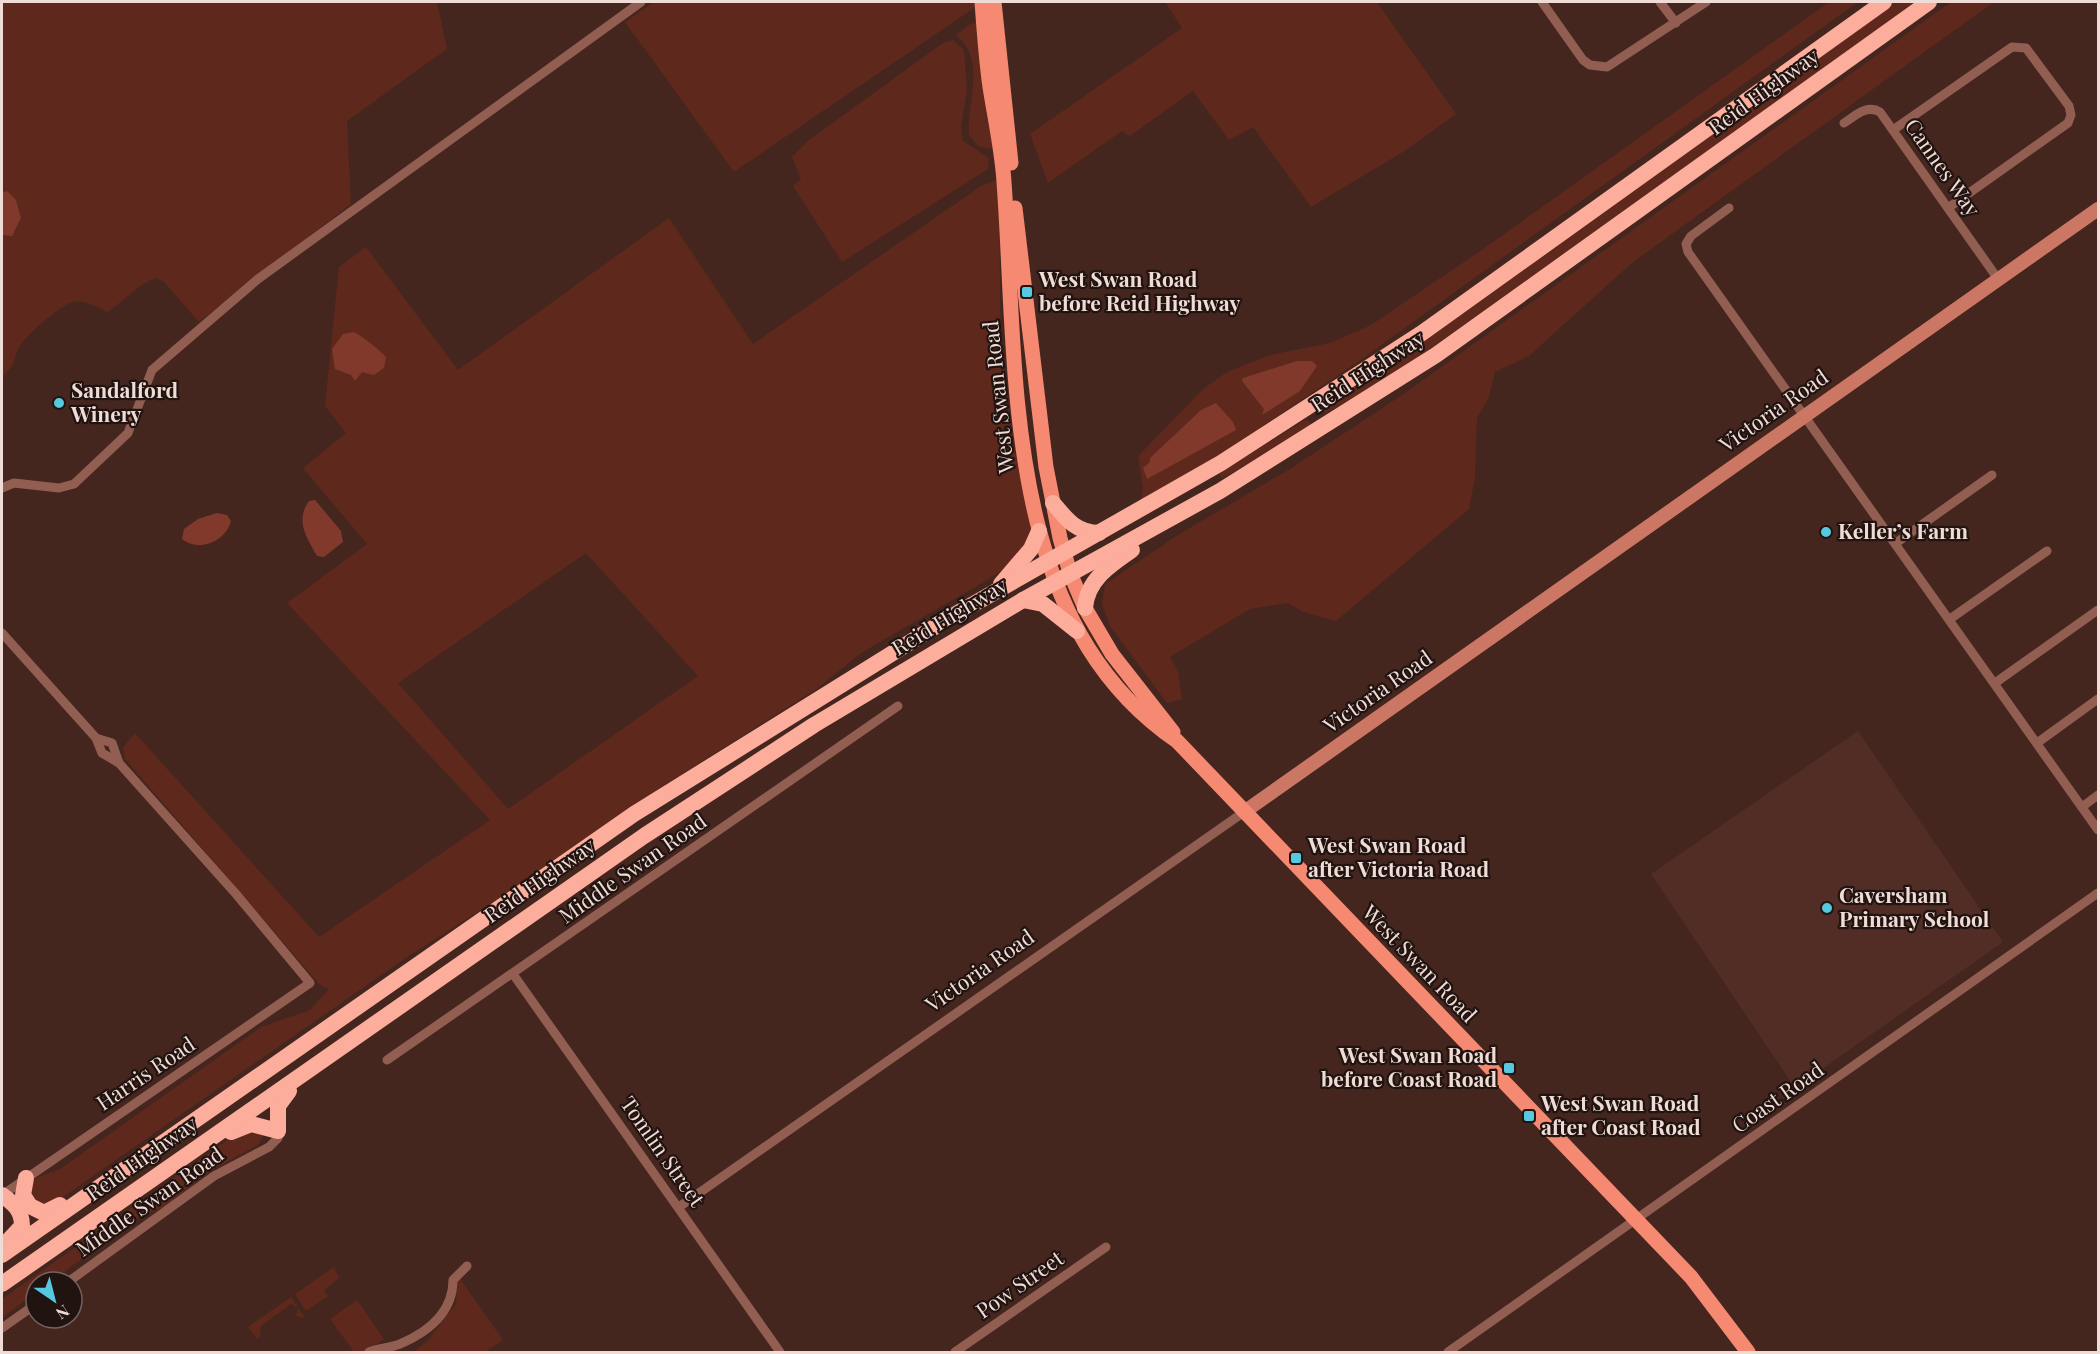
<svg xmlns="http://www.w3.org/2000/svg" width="2100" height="1354" viewBox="0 0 2100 1354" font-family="'Playfair Display',serif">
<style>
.built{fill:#522d25}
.green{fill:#5e281c;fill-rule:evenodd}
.water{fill:#80392a}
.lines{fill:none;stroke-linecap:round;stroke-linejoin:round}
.street{stroke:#935e52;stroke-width:9}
.secondary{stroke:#cb7764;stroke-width:14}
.primary{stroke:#f58971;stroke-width:15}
.highway{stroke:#fcad9b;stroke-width:16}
.poi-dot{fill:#56c9e1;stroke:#211310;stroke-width:2}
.labels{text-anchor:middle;stroke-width:4.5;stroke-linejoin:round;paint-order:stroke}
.street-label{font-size:21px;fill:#f0dcd7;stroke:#211310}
.poi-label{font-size:21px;font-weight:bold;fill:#f0dcd7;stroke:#211310;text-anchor:start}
</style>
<rect width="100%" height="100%" fill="#44261f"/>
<path class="built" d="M 1858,731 L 2003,942 L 1795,1088 L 1651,874 Z"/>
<g class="green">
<path d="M 2,2 L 437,2 L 447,49 L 347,121 L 351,204 L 199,322 L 164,282 L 156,278 L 143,284 L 108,312 C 98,308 85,299 73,302 C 62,304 25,336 20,346 C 11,362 19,361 2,377 Z"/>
<path d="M 654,2 L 976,2 L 977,6 L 734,172 L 625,22 Z"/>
<path d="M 1165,2 L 1377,2 L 1456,114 L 1403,152 L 1311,207 L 1253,127 L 1229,140 L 1193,91 L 1130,136 L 1122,131 L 1048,183 L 1030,134 L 1182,28 Z"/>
<path d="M 1829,2 L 1858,2 L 1352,366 L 1227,450 L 1141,500 L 1143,487 L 1138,456 L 1203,389 L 1227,372 L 1270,355 L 1330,343 L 1371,325 L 1486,247 Z"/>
<path d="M 1894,2 L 1920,2 L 1607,226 L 1375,387 L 1325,413 L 1323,409 L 1364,379 Z"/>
<path d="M 1951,2 L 1994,2 L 1633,262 L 1529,356 L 1495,372 L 1489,397 L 1477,418 L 1475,478 L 1469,509 L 1336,621 L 1303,612 L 1288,603 L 1250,609 L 1170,657 L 1178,672 L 1182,699 L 1167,703 L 1110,626 L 1102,604 L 1105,584 L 1178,535 L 1293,467 L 1405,393 Z"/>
<path d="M 978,21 L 993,147 L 989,149 L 978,146 L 969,135 C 967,102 987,60 956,35 L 969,25 Z"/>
<path d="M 953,40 L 964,50 L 967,91 L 961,126 L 963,141 L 989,158 L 988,169 L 842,262 L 793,186 L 801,179 L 792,157 L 809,140 L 943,43 Z"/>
<path d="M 999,179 L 1001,387 L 1032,531 L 1030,540 L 1012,563 L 989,579 L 861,653 L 818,688 L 663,786 L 533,877 L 407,957 L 60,1199 L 44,1206 L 31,1197 L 31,1185 L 36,1178 L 60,1169 L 261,1027 L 310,1010 L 329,989 L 320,985 L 125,759 L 123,747 L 135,733 L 319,937 L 490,820 L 287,603 L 367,544 L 303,468 L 346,433 L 325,406 L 339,267 L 366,247 L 458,370 L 669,218 L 753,344 L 981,186 ZM 586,553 L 698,676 L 508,809 L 398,683 Z"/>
<path d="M 1307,419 L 1312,425 L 1222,479 L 1219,473 Z"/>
<path d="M 254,1129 L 263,1136 L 258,1145 L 210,1171 L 164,1207 L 138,1218 L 50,1282 L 36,1282 L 36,1292 L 2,1318 L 2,1299 L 229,1139 Z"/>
<path d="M 334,1267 L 339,1278 L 324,1290 L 328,1296 L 306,1311 L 295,1294 Z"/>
<path d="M 458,1276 L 503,1340 L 485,1352 L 414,1352 L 429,1339 L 456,1304 Z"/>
<path d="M 291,1297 L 305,1318 L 296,1316 L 298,1308 L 291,1304 L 261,1326 L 260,1336 L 257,1339 L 248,1327 Z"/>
<path d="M 357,1300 L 384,1339 L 365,1352 L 354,1352 L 330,1319 Z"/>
</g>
<g class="water">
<path d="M 7,191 L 16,200 L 21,218 L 12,236 L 2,235 L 2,193 Z"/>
<path d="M 354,332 C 361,335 382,352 386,357 L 384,368 L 374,375 L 362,372 L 355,381 L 351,375 L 335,369 L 332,349 L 343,334 Z"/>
<path d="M 1297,361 L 1312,361 L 1317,366 L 1300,391 L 1262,415 L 1264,409 L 1242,381 L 1243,378 Z"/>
<path d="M 1216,403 L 1233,422 L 1236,430 L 1147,479 L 1143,468 L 1150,462 L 1150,458 L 1201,410 Z"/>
<path d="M 315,500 L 341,531 L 343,542 L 324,557 L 317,556 C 306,536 295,521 309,501 Z"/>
<path d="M 217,513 L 227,515 L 231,521 C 226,541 199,553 182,539 L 184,529 L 198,519 Z"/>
</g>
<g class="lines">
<g class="street">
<path d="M 1542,2 L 1583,60 L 1590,65 L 1607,67 L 1706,2"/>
<path d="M 1660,2 L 1676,23"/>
<path d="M 1844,123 C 1855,116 1867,104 1880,112 L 1998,279"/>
<path d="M 1893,130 L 2012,47 L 2026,48 L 2069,106 L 2071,115 L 2068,123 L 1948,208"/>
<path d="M 1729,208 L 1691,236 L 1686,244 L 1688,252 L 2098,830"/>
<path d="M 2,488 L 14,483 L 59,488 L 74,484 L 128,433 L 152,370 L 258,279 L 641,2"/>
<path d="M 1896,543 L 1992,475"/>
<path d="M 1950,619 L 2047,551"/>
<path d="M 2,633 L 96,738 L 102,753 L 119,763 L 236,894 L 310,983 L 2,1195"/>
<path d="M 1995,683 L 2098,610"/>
<path d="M 96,738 L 112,743 L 119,763"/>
<path d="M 2037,743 L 2098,699"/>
<path d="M 2082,807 L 2098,795"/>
<path d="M 513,974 L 780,1352"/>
<path d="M 387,1060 L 898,706"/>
<path d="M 679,1207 L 1244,812"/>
<path d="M 68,1282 L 214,1176 L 269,1147 L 278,1138 L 278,1131"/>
<path d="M 2,1328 L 36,1304"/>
<path d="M 369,1352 C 379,1348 390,1348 400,1344 C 428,1332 453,1312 453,1280 L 467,1266"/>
<path d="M 955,1352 L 1106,1247"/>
<path d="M 1448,1352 L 2098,893"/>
</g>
<path class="secondary" d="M 1244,812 L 2098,209"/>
<g class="primary">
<path d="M 982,2 C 984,30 986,59 990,87 C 995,119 1002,150 1004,182 C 1018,370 1000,620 1177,741 L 1691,1277 L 1748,1352"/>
<path d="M 994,2 L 1011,163"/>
<path d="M 1015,208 L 1046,467 L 1060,538 L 1070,573 L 1085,608 L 1112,654 L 1173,732"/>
</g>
<g class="highway">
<path d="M 1053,503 C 1067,520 1076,532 1099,533"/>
<path d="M 1001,584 L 1031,549 L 1039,531"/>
<path d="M 1023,600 L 1043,604 L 1077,631"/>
<path d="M 1085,608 C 1087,580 1110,565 1132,550"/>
<path d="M 231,1132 L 251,1124 L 278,1131 L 278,1106 L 289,1091"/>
<path d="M 26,1178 L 23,1195 L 30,1206 L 44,1213 L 60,1205"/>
<path d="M 2,1195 C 14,1204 22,1210 22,1226 L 7,1242"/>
<path d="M 2,1255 L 634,814 L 949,618 L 1221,463 L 1422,333 L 1884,2"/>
<path d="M 2,1284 L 644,836 L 814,725 L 1023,600 L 1220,491 L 1436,355 L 1929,2"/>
</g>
</g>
<g class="poi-dot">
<rect x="1021" y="286" width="12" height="12" rx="3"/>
<circle cx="59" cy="403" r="6"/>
<circle cx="1826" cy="532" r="6"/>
<rect x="1290" y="852" width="12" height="12" rx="3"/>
<circle cx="1827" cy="908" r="6"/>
<rect x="1503" y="1062" width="12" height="12" rx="3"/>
<rect x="1523" y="1110" width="12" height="12" rx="3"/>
</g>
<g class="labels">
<g class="street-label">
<text transform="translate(1764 92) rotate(-36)" y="7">Reid Highway</text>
<text transform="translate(1942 168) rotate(55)" y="7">Cannes Way</text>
<text transform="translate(1368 372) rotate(-33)" y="7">Reid Highway</text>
<text transform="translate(999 397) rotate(-96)" y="7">West Swan Road</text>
<text transform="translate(1774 411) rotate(-35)" y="7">Victoria Road</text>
<text transform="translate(950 617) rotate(-31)" y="7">Reid Highway</text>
<text transform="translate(1378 692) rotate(-35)" y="7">Victoria Road</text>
<text transform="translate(633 869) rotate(-35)" y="7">Middle Swan Road</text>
<text transform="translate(540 881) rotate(-35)" y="7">Reid Highway</text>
<text transform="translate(1419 964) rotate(46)" y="7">West Swan Road</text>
<text transform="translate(980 971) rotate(-35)" y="7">Victoria Road</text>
<text transform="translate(146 1074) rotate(-34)" y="7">Harris Road</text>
<text transform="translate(1778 1098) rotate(-35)" y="7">Coast Road</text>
<text transform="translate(662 1152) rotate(55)" y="7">Tomlin Street</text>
<text transform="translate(142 1159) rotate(-35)" y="7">Reid Highway</text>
<text transform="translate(150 1202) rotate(-35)" y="7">Middle Swan Road</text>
<text transform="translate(1020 1285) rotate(-35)" y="7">Pow Street</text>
</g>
<g class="poi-label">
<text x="1039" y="287">West Swan Road<tspan x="1039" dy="24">before Reid Highway</tspan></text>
<text x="71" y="398">Sandalford<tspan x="71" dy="24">Winery</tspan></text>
<text x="1838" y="539">Keller’s Farm</text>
<text x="1308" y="853">West Swan Road<tspan x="1308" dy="24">after Victoria Road</tspan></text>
<text x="1839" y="903">Caversham<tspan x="1839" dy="24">Primary School</tspan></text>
<text x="1497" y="1063" text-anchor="end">West Swan Road<tspan x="1497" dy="24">before Coast Road</tspan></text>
<text x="1541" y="1111">West Swan Road<tspan x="1541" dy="24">after Coast Road</tspan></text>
</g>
</g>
<rect width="2100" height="1354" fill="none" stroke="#f0dcd7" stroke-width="6"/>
<g transform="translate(54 1300) rotate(145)"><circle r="28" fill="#211310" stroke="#746360" stroke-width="1.5"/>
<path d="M0-4.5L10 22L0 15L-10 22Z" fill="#56c9e1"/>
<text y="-9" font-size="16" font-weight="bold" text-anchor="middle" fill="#f0dcd7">N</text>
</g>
</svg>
